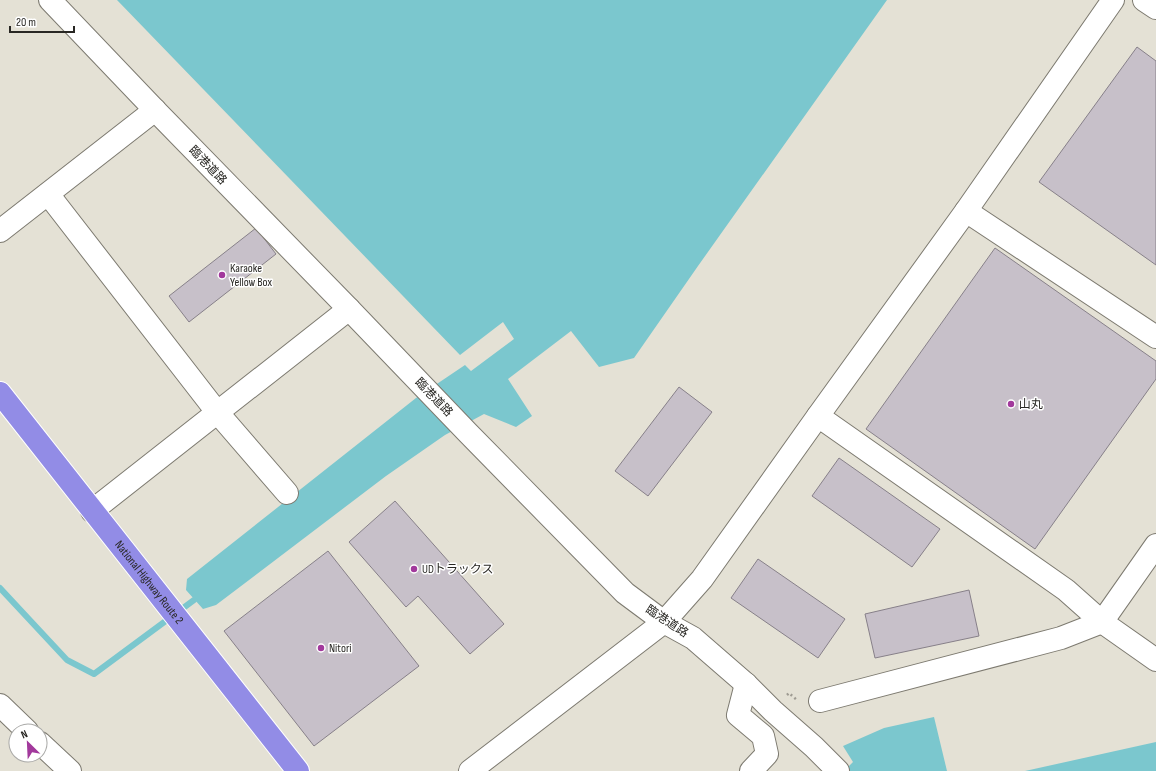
<svg xmlns="http://www.w3.org/2000/svg" width="1156" height="771" viewBox="0 0 1156 771" font-family="'Sofia Sans Condensed','Noto Sans JP',sans-serif">
<style>
.water{fill:#7bc7ce}
.lines{fill:none;stroke-linecap:round;stroke-linejoin:round}
.stream{stroke:#7bc7ce;stroke-width:6}
.building{fill:#c7c0c9;stroke:#878089}
.minor-casing{stroke:#7d7a70;stroke-width:24}
.highway-casing{stroke:#fff;stroke-width:24}
.path{stroke:#9f9c93;stroke-width:2.5;stroke-dasharray:2 3;stroke-linecap:butt}
.minor{stroke:#fff;stroke-width:22}
.highway{stroke:#928ce6;stroke-width:22}
.poi-dot{fill:#a2399c;stroke:#fff;stroke-width:1.5}
.labels{text-anchor:middle;stroke-width:3;stroke-linejoin:round;paint-order:stroke}
.street-label{font-size:12px;fill:#282723;stroke:#fff}
.poi-label{font-size:12px;fill:#282723;stroke:#fff;text-anchor:start}
</style>
<rect width="100%" height="100%" fill="#e4e1d5"/>
<g class="water">
<path d="M 117,0 L 887,0 L 698,266 L 634,358 L 599,367 L 571,331 L 508,379 L 532,416 L 516,427 L 484,414 L 445,435 L 386,476 L 216,605 L 203,609 L 186,590 L 187,579 L 416,398 L 465,365 L 471,371 L 514,339 L 503,322 L 460,355 Z"/>
<path d="M 934,717 L 947,771 L 844,771 L 853,762 L 843,746 L 884,728 Z"/>
<path d="M 1156,742 L 1156,771 L 1025,771 Z"/>
</g>
<g class="lines">
<path class="stream" d="M 0,588 L 67,660 L 94,674 L 194,600"/>
</g>
<g class="building">
<path d="M 1137,47 L 1156,61 L 1156,265 L 1039,182 Z"/>
<path d="M 256,228 L 276,254 L 189,322 L 169,296 Z"/>
<path d="M 995,248 L 1156,361 L 1156,379 L 1035,549 L 866,429 Z"/>
<path d="M 679,387 L 712,412 L 648,496 L 615,471 Z"/>
<path d="M 839,458 L 940,529 L 912,567 L 812,496 Z"/>
<path d="M 395,501 L 504,624 L 470,654 L 418,596 L 406,607 L 349,542 Z"/>
<path d="M 328,551 L 419,666 L 314,746 L 224,631 Z"/>
<path d="M 758,559 L 845,619 L 818,658 L 731,598 Z"/>
<path d="M 969,590 L 979,636 L 875,658 L 865,614 Z"/>
</g>
<g class="lines">
<g class="minor-casing">
<g id="minor">
<path d="M 50,0 L 155,110 L 349,309 L 468,433 L 625,593 L 664,622 L 693,638 L 746,684 L 773,711 L 814,747 L 838,771"/>
<path d="M 1144,0 L 1156,8"/>
<path d="M 48,194 L 217,412 L 287,493"/>
<path d="M 966,211 L 1156,337"/>
<path d="M 0,231 L 155,110"/>
<path d="M 818,416 L 1066,590 L 1102,622 L 1156,660"/>
<path d="M 92,511 L 349,309"/>
<path d="M 746,684 L 738,715 L 763,736 L 767,754 L 751,771"/>
<path d="M 820,701 L 1061,638 L 1102,622 L 1156,545"/>
<path d="M 0,705 L 27,731"/>
<path d="M 40,743 L 70,771"/>
<path d="M 470,771 L 664,622 L 702,579 L 818,416 L 966,211 L 1113,0"/>
</g>
</g>
<g class="highway-casing">
<g id="highway">
<path id="s1" d="M 0,393 L 298,771"/>
</g>
</g>
<path class="path" d="M 787,695 L 789,693 L 798,701"/>
<use href="#minor" class="minor"/>
<use href="#highway" class="highway"/>
</g>
<g class="poi-dot">
<circle cx="222" cy="275" r="4"/>
<circle cx="1011" cy="404" r="4"/>
<circle cx="414" cy="569" r="4"/>
<circle cx="321" cy="648" r="4"/>
</g>
<g class="labels">
<g class="street-label">
<text transform="translate(208 165) rotate(46)" y="4">臨港道路</text>
<text transform="translate(434 397) rotate(46)" y="4">臨港道路</text>
<text dy="4" stroke="none"><textPath href="#s1" startOffset="241">National Highway Route 2</textPath></text>
<text transform="translate(667 621) rotate(33)" y="4">臨港道路</text>
</g>
<g class="poi-label">
<text x="230" y="272">Karaoke<tspan x="230" dy="14">Yellow Box</tspan></text>
<text x="1019" y="408">山丸</text>
<text x="422" y="573">UDトラックス</text>
<text x="329" y="652">Nitori</text>
</g>
</g>
<g transform="translate(28 743) rotate(336)"><circle r="19" fill="#ffffff" stroke="#a9a9a7"/>
<path d="M0-3L7 15L0 10L-7 15Z" fill="#a2399c"/>
<text y="-6" font-size="11" font-weight="bold" text-anchor="middle" fill="#282723">N</text>
</g>
<path d="M10 26v6h64v-6" fill="none" stroke="#282723" stroke-width="2"/>
<text x="16" y="26" font-size="12" fill="#282723" stroke="#ffffff" stroke-width="3" paint-order="stroke">20 m</text>
</svg>
